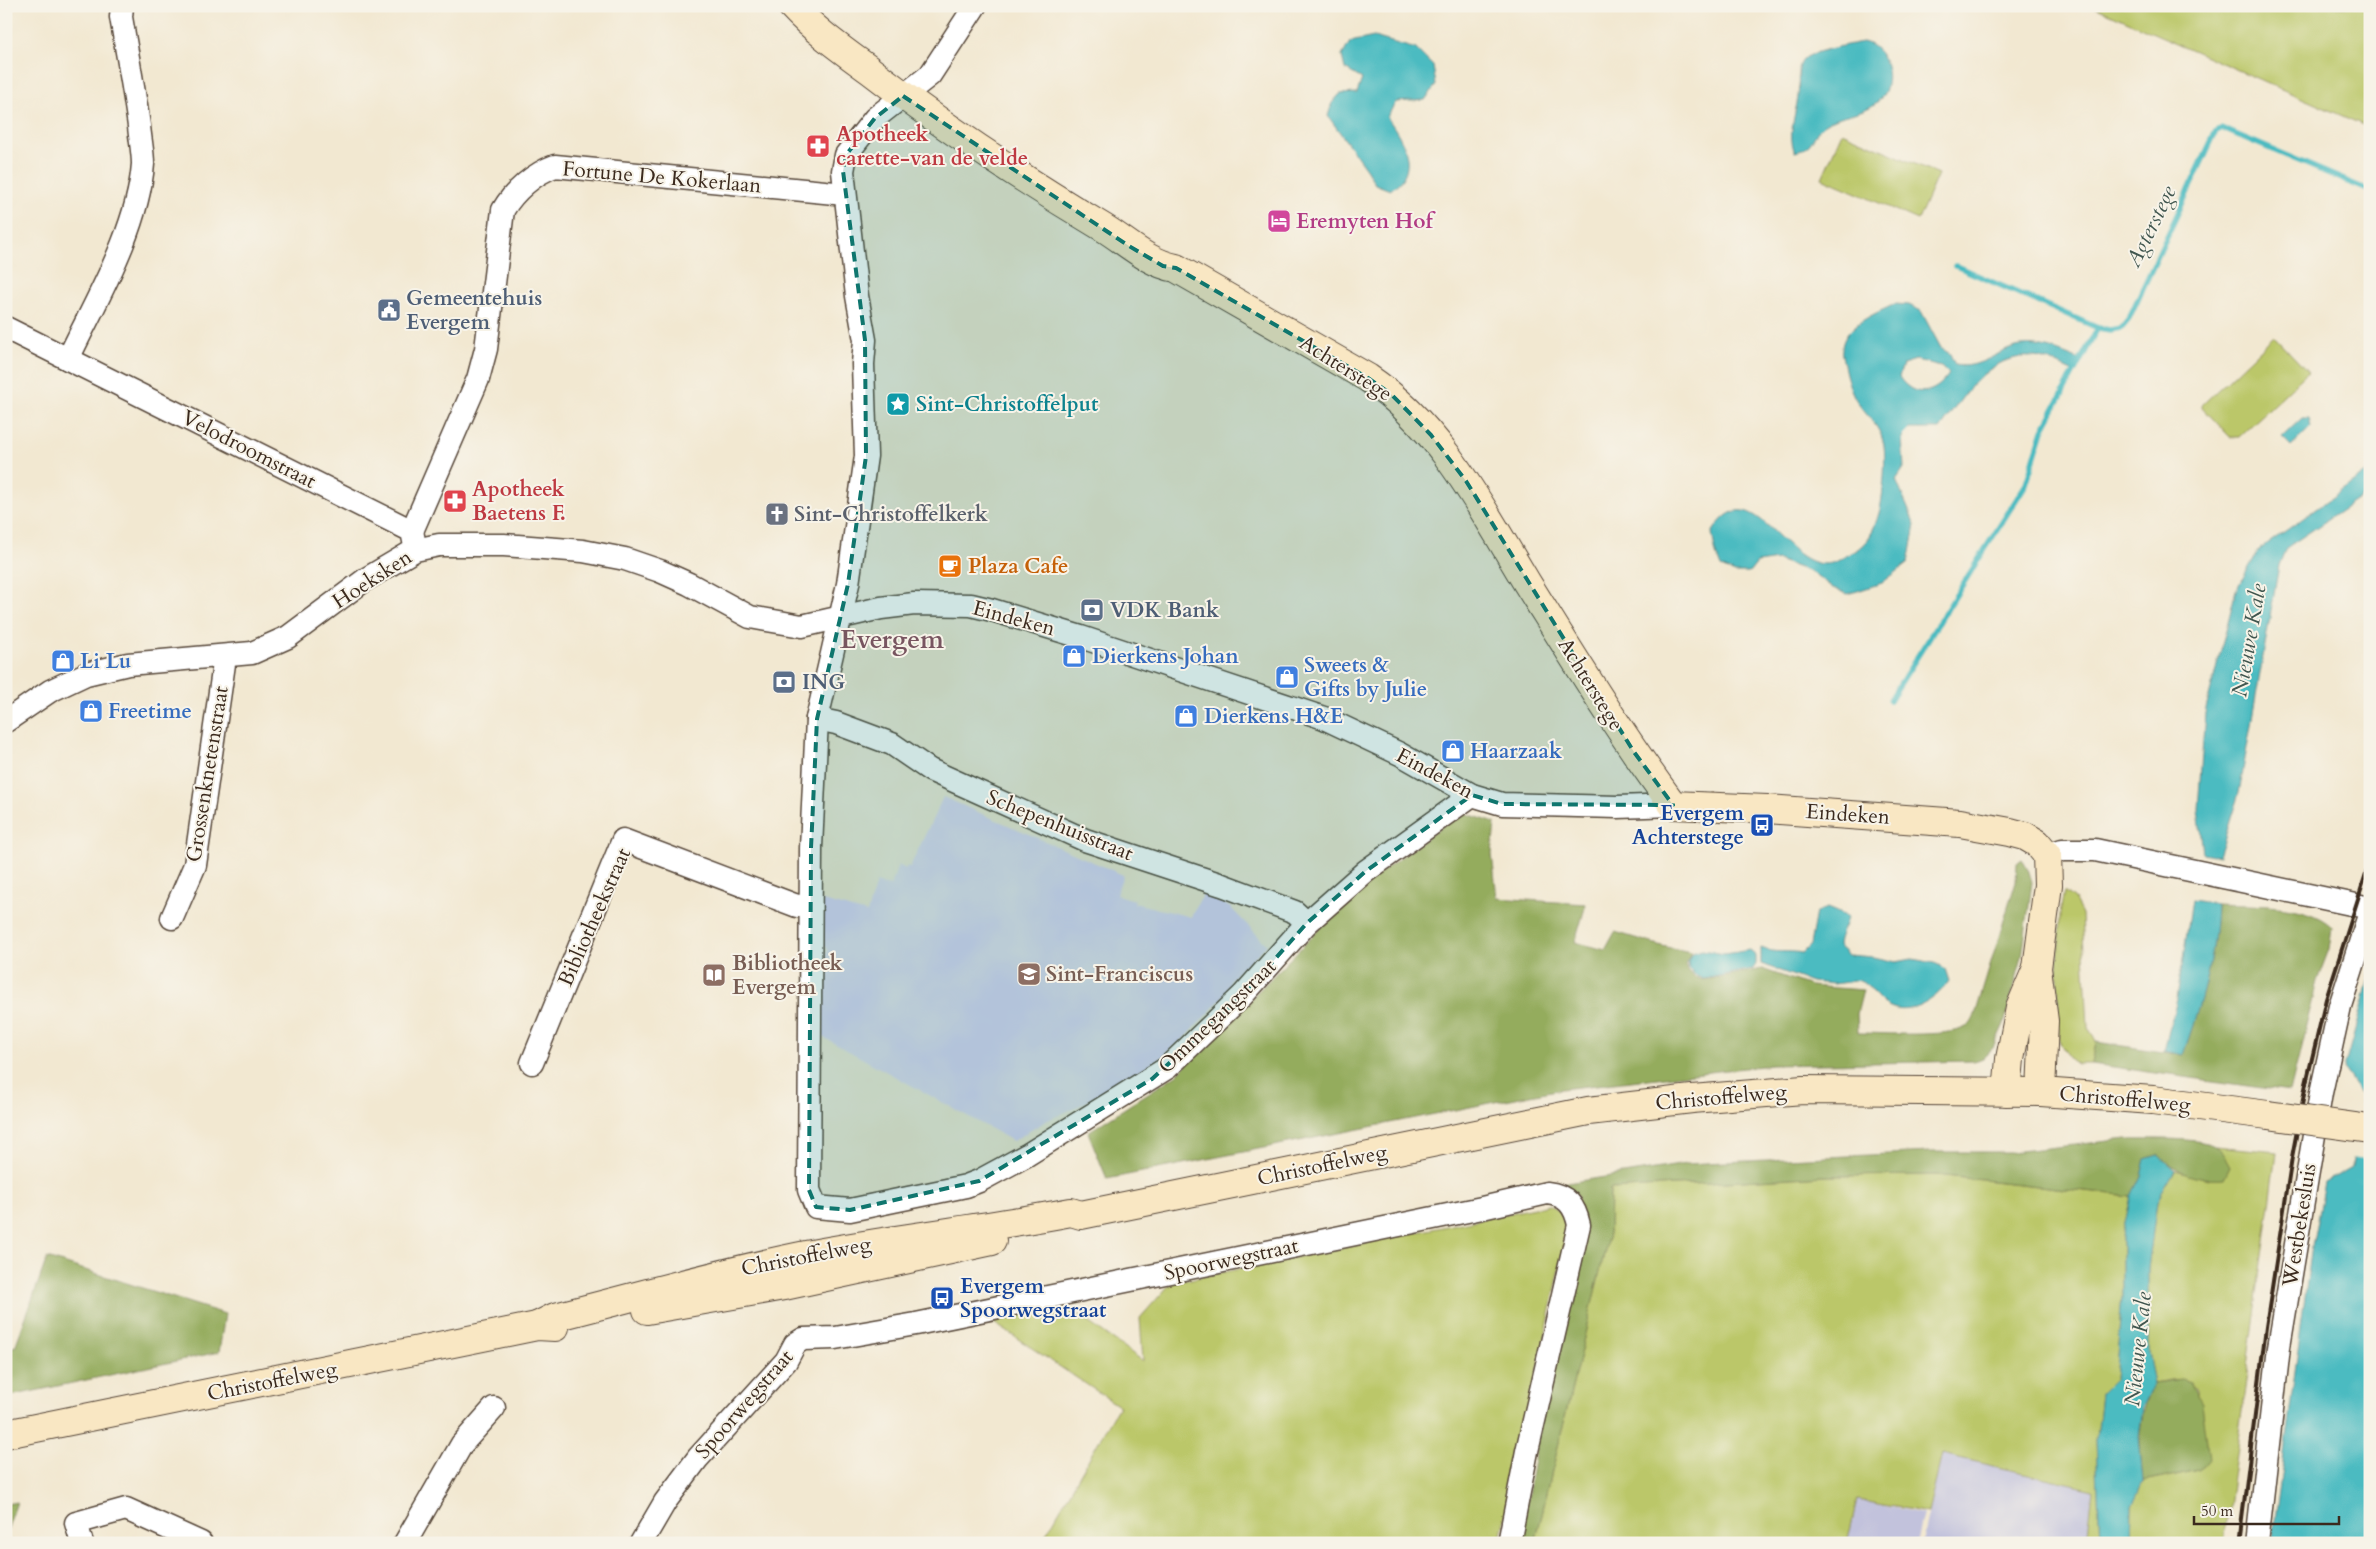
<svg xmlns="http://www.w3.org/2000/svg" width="2376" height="1549" viewBox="0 0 2376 1549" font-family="Cardo,serif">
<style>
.built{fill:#dcd6f6}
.industrial{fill:#c2c2dc}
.green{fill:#bbc769;stroke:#7b7844}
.forest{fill:#94ac5d;stroke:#686b3e}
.water{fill:#4cbbc1;stroke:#447270;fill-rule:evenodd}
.pier{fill:#f2e8d1}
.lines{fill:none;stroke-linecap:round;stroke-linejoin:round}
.stream{stroke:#4cbbc1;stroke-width:5.5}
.street-casing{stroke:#564639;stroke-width:25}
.secondary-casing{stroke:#564639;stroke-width:30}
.street{stroke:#fff;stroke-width:22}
.secondary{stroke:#f9e7c3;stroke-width:28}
.rail{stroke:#3b2a1e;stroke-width:4}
.secondary-bridge-casing{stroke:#564639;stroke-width:30;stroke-linecap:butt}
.secondary-bridge{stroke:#f9e7c3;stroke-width:28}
.marked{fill:#0f766e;fill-opacity:0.2;stroke:#0f766e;stroke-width:4;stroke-dasharray:10 6;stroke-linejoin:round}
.labels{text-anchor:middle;stroke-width:4;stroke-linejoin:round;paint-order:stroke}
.health-label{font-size:21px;font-weight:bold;fill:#be3a42;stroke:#f7f3e8;text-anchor:start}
.street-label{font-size:21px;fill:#3b2a1e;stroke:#f7f3e8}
.hotel-label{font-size:21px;font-weight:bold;fill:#b23c85;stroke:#f7f3e8;text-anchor:start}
.service-label{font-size:21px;font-weight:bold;fill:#4e5e75;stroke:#f7f3e8;text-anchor:start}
.culture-label{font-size:21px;font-weight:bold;fill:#0d838f;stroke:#f7f3e8;text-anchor:start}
.worship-label{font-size:21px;font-weight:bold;fill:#5b616d;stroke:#f7f3e8;text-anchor:start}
.food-label{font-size:21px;font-weight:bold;fill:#c56008;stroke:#f7f3e8;text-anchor:start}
.shop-label{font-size:21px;font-weight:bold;fill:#366cbe;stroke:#f7f3e8;text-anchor:start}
.transit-label{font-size:21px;font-weight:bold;fill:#164399;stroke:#f7f3e8;text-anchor:end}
.education-label{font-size:21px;font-weight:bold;fill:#785e54;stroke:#f7f3e8;text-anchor:start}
.water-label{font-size:22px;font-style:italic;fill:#40564f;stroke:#f7f3e8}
.district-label{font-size:26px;font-weight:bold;fill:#785560;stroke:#f7f3e8}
</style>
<rect width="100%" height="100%" fill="#f7f3e8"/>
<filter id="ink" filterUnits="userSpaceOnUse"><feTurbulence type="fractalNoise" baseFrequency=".02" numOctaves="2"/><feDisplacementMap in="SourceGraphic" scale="10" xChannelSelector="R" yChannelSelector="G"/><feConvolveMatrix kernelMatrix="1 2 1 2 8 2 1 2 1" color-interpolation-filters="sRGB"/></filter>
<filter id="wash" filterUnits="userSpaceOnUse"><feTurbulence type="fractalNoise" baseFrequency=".0096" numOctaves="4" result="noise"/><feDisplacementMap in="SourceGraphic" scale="20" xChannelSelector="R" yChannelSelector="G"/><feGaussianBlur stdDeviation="1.12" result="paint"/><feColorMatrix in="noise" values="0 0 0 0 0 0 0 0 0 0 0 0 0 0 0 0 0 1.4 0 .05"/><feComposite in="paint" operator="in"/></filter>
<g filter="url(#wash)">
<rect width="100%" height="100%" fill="#f2e8d1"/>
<path class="built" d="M 943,797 L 1123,875 L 1116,895 L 1135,900 L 1134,903 L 1191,917 L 1203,893 L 1230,907 L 1267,945 L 1229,981 L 1233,986 L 1187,1036 L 1161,1058 L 1119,1087 L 1046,1121 L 1013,1141 L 823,1037 L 821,966 L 828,949 L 821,943 L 819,900 L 867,913 L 876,883 L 891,886 L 898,865 L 906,869 L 907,866 L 910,867 Z"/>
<g class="industrial">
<path d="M 1941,1454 L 2093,1489 L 2087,1543 L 1922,1543 Z"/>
<path d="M 1857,1500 L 1923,1514 L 1916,1543 L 1847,1543 Z"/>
</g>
<g class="green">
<path d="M 2092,6 L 2370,6 L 2370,128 Z"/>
<path d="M 1842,132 L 1938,174 L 1918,220 L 1822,178 Z"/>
<path d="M 2274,336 L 2308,372 L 2239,437 L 2230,437 L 2201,406 Z"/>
<path d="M 2064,891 L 2074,899 L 2082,914 L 2088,1027 L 2096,1042 L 2092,1064 L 2077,1064 L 2070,1059 L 2059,1039 L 2058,971 L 2060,914 Z"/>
<path d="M 2215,1146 L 2277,1152 L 2224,1543 L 2131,1543 L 2132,1505 L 2143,1482 L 2200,1470 L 2197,1391 C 2185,1374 2172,1380 2154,1383 L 2148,1354 L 2148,1268 L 2157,1201 L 2175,1170 L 2209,1179 L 2222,1153 Z"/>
<path d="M 1936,1175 L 2131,1196 L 2122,1237 L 2122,1296 L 2115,1380 L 2101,1394 L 2096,1439 L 2100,1543 L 2087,1543 L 2093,1489 L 1942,1454 L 1928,1513 L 1857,1500 L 1847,1543 L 1535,1543 L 1609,1233 L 1610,1189 L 1824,1176 Z"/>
<path d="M 1549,1205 L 1563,1213 L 1569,1227 L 1500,1543 L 1041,1543 L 1119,1406 L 988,1319 L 1064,1305 L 1143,1361 L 1140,1318 L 1171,1283 Z"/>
</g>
<g class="forest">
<path d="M 1461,812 L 1495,823 L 1492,854 L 1497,898 L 1586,904 L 1575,942 L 1605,950 L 1615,932 L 1662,946 L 1691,952 L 1686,964 L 1688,970 L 1694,977 L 1704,980 L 1762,969 L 1810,986 L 1863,990 L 1857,1014 L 1858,1033 C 1883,1033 1947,1038 1966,1027 C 1971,1025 1973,1020 1975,1015 L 2016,881 L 2017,863 L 2022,859 L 2029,872 L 2032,882 L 2022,957 L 2004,1024 L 1993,1048 L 1983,1058 L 1973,1061 L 1771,1065 L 1561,1089 L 1107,1179 L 1088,1132 L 1176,1075 L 1333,915 L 1380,873 Z"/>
<path d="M 2216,904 C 2250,906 2306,902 2332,927 L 2329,949 L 2317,981 L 2290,1092 L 2092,1064 L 2096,1042 L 2183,1055 C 2201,1003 2214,960 2216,904 Z"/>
<path d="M 2126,1139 C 2145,1139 2203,1137 2216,1147 C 2223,1152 2226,1159 2230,1166 L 2224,1178 C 2197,1180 2178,1173 2158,1155 L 2145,1159 L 2141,1176 L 2131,1196 L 1936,1175 L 1824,1176 L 1610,1189 L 1609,1233 L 1535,1543 L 1520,1543 L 1578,1197 L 1561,1184 L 1686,1164 L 1929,1152 L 2012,1152 Z"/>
<path d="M 47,1258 L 225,1314 L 219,1352 L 6,1397 L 6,1345 L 15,1347 Z"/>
<path d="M 2181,1379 L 2190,1382 L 2202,1403 L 2209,1459 L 2200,1470 L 2143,1482 C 2139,1441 2136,1423 2154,1383 Z"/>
<path d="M 17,1502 L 6,1533 L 6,1504 Z"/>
</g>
<g class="water">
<path d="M 1374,37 L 1416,49 L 1433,66 L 1436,85 L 1425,100 L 1396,102 L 1387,117 C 1404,141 1421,170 1390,190 L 1375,184 L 1367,170 L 1328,116 L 1332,103 L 1340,94 L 1357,93 L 1362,79 L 1345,69 L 1342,56 L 1350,42 Z"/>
<path d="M 1863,42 C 1888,47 1897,87 1876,103 C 1861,115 1840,113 1824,125 C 1810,137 1815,147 1795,152 C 1787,135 1796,114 1798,96 C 1800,84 1795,67 1804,59 C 1812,51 1851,44 1863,42 Z"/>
<path d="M 1895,304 L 1909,305 L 1921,311 L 1941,348 L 1950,354 L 1955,365 C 1981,370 1996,350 2021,346 C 2042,343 2061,353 2080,360 L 2074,372 C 2062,367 2047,358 2034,357 C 1987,353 1964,396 1940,429 L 1910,429 L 1902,437 L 1904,468 L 1896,480 L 1915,525 L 1908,563 L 1882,583 L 1848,594 L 1833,588 L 1813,573 L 1778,560 L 1757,563 L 1749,573 L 1735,573 L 1721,567 L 1716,554 L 1712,533 C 1753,465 1784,575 1832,563 C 1837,562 1842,558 1846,556 C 1854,552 1865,546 1869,538 C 1873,530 1877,521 1879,513 C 1883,501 1887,452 1883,441 C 1879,426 1869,418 1860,406 C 1852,395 1846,378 1844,364 C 1843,359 1841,354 1842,349 C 1843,325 1877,313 1895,304 ZM 1916,360 L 1941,366 L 1949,374 C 1935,395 1914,399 1899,377 L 1903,364 Z"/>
<path d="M 2302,418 L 2309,418 L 2311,427 L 2291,446 L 2282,437 Z"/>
<path d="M 2370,470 L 2370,491 L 2286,548 L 2279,565 L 2239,793 L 2219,856 L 2203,853 L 2198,809 L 2205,713 L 2236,590 L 2259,550 Z"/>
<path d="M 2192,900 L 2216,904 C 2214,960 2201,1003 2183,1055 L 2164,1051 L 2177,998 Z"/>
<path d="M 1827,908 L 1847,916 C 1846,927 1838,935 1838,946 L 1848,955 L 1874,957 L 1896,962 L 1912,959 L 1935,963 L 1945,969 L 1949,981 C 1935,1001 1906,1021 1882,1002 C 1874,995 1870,985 1860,980 L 1834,984 L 1811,982 L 1761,964 L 1761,948 C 1775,954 1788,950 1802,953 L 1810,945 L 1816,912 Z"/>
<path d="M 1702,950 L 1724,954 L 1750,950 L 1756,955 L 1756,964 L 1753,969 L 1704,979 L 1694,975 L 1689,968 L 1688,961 L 1692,953 Z"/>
<path d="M 2370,975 L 2370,1543 L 2272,1543 L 2311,1252 L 2324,1183 L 2352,1167 L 2362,1095 L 2344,1069 Z"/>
<path d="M 2158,1155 L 2175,1170 L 2157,1201 L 2148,1268 L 2148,1354 L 2154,1383 L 2143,1407 L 2139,1436 L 2143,1482 L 2132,1505 L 2131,1543 L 2100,1543 L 2096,1439 L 2101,1394 L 2115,1380 L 2122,1296 L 2122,1237 L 2131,1196 L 2141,1176 L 2145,1159 Z"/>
</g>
<path class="pier" d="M 2359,1102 L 2370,1104 L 2370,1161 L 2351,1158 Z"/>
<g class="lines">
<g class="stream">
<path d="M 1956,266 L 2098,328 L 2110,330 L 2121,328 L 2129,318 L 2216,131 L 2221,128 L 2370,191"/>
<path d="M 1890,700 L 2026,484 L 2043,430 L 2098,328"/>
</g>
</g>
</g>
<g filter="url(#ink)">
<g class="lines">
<g class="street-casing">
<g id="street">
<path d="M 975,6 L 930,75 L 875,118 L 846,155 L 843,171 L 857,296 L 865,340 L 863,364 L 866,456 L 848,584 L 817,719 L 811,848 L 809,1190 L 816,1207 L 850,1210 L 966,1186 L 979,1181 L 1027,1155 L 1167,1068 L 1243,995 L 1307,923 L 1366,871 L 1472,795"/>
<path d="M 6,328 L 412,531 L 415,546"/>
<path d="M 68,359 C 96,300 138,230 143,164 C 143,152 140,138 139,126 C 134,89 127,53 121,17 L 122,6"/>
<path d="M 412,531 L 478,379 L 486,349 L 503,210 C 514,191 535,173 555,166 L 845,194"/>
<path d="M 817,719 L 836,723 L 892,744 L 930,770 L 1085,840 L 1222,885 L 1295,912 L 1307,923"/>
<path d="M 6,721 L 50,691 L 86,674 L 128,664 L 252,653 L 288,637 L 366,579 L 415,550 L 439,545 L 504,545 L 583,551 L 625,559 L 660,571 L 689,584 L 750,617 L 802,626 L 881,608 L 914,604 L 971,605 L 992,610 L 1081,637 L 1324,718 L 1400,754 L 1472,795 L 1502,804 L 1618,807 L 1673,805"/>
<path d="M 2047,855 L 2062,850 L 2095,850 L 2370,908"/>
<path d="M 172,918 L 195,865 L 225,657"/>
<path d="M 532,1063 L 623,840 L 797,906 L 810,905"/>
<path d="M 82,1543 L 76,1523 L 126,1509 L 201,1543"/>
<path d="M 405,1543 L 462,1444 L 494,1408"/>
<path d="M 641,1543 L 665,1502 L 698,1458 L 786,1361 L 795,1344 L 803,1339 L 835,1338 L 916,1324 L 1482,1208 L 1547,1193 C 1567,1195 1575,1206 1579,1225 L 1527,1451 L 1509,1543"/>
<path d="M 2257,1543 L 2279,1347 L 2321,1093 L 2340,1006 L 2370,912"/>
</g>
</g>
<g class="secondary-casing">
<g id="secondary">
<path d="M 792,6 C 815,31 844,51 871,71 C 945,128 1024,180 1104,228 C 1127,242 1148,263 1176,268 L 1368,378 C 1442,428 1482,509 1527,583 C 1574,658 1620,734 1673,805 L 1767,809 L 1960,823 L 2010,832 L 2025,836 L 2037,843 L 2047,855 L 2048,885 L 2037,968 L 2044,1021 L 2041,1092"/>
<path d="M 2007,1092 L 2010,1059 L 2020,1008 L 2037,968"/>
<path d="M 647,1310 L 784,1286 L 992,1241"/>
<path d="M 537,1326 L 555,1317 C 639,1296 721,1272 806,1255 C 894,1238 983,1229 1071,1212 L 1081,1215 L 1588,1111 L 1692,1099 L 1803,1090 L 2041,1092 L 2153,1100 L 2268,1115"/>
<path d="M 6,1434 L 537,1326 L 555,1327"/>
</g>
</g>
<use href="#street" class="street"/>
<use href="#secondary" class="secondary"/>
<path class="rail" d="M 2239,1543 L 2266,1327 L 2292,1157 L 2306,1084 L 2326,999 L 2370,861"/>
<g class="secondary-bridge-casing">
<path id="secondary-bridge" d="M 2268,1115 L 2370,1129"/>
</g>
<use href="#secondary-bridge" class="secondary-bridge"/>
</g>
</g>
<path class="marked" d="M 903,96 L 1129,246 L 1163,266 L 1176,268 L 1368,378 L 1391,394 L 1431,435 L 1466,481 L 1634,752 L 1673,805 L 1502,804 L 1472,795 L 1366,871 L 1307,923 L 1243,995 L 1152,1079 L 979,1181 L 850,1210 L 816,1207 L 809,1190 L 811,848 L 817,719 L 848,584 L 866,456 L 865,340 L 843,171 L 846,155 L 875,118 Z"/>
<defs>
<g id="pharmacy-square" transform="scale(1.25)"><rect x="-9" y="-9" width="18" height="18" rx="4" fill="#e0444e" stroke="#f7f3e8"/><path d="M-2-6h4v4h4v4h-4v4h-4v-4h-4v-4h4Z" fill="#fff"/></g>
<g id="hotel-square" transform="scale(1.25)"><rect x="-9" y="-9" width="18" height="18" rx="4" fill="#d1479c" stroke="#f7f3e8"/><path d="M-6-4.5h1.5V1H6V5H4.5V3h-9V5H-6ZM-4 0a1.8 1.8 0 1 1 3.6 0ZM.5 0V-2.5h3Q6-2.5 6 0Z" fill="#fff"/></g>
<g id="civic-square" transform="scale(1.25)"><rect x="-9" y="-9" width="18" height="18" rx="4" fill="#5c6f8a" stroke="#f7f3e8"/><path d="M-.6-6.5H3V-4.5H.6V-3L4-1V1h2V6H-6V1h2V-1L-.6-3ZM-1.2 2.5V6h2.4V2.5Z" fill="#fff"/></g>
<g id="sight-square" transform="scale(1.25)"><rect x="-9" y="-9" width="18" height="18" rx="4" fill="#0f9aa8" stroke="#f7f3e8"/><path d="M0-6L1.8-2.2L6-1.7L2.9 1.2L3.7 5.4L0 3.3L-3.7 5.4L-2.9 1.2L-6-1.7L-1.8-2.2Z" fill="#fff"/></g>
<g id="church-square" transform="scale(1.25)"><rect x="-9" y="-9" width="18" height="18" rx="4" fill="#6b7280" stroke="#f7f3e8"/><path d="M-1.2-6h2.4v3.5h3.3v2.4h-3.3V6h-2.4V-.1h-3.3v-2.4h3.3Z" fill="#fff"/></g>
<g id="cafe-square" transform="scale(1.25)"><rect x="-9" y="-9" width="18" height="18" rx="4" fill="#e8710a" stroke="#f7f3e8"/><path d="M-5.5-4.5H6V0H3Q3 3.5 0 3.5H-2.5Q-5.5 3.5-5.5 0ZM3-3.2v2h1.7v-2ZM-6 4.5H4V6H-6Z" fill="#fff"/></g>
<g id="bank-square" transform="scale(1.25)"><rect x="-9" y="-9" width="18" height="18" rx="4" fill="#5c6f8a" stroke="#f7f3e8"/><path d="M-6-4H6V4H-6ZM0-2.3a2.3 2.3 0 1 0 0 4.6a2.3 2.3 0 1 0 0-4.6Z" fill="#fff"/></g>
<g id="shop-square" transform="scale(1.25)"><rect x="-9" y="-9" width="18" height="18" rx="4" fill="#3f7fe0" stroke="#f7f3e8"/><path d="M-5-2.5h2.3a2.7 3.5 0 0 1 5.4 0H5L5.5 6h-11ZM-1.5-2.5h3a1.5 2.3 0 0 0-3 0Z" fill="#fff"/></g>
<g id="bus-square" transform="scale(1.25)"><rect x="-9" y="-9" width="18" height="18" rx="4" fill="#1a4fb4" stroke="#f7f3e8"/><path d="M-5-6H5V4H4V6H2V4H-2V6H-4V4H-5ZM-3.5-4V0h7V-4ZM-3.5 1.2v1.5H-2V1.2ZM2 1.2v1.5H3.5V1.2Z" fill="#fff"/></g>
<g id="school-square" transform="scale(1.25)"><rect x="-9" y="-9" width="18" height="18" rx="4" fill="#8d6e63" stroke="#f7f3e8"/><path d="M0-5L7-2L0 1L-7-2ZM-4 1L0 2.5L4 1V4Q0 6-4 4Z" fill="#fff"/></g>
<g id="library-square" transform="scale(1.25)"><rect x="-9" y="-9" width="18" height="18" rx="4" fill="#8d6e63" stroke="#f7f3e8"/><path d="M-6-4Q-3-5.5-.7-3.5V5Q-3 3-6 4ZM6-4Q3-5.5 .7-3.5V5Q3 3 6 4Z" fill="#fff"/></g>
</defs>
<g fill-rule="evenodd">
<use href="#pharmacy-square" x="818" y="146"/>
<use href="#hotel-square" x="1279" y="221"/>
<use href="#civic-square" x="389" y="310"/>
<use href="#sight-square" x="898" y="404"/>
<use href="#pharmacy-square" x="455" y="501"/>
<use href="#church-square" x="777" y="514"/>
<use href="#cafe-square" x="950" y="566"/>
<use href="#bank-square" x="1092" y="610"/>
<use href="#shop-square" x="1074" y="656"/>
<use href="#shop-square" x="63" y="661"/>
<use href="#shop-square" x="1287" y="677"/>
<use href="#bank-square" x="784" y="682"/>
<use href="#shop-square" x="91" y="711"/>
<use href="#shop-square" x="1186" y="716"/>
<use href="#shop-square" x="1453" y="751"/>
<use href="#bus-square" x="1762" y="825"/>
<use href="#school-square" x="1029" y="974"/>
<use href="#library-square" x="714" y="975"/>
<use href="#bus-square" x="942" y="1298"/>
</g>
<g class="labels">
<g class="health-label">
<text x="836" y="141">Apotheek<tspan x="836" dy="24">carette-van de velde</tspan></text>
<text x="472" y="496">Apotheek<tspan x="472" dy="24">Baetens F.</tspan></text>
</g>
<g class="street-label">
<text transform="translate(662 177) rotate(5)" y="7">Fortune De Kokerlaan</text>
<text transform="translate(1346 368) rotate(32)" y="7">Achterstege</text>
<text transform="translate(249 449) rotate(27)" y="7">Velodroomstraat</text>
<text transform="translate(372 579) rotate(-33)" y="7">Hoeksken</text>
<text transform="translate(1014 618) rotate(15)" y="7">Eindeken</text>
<text transform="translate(1591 684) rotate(58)" y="7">Achterstege</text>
<text transform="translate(1435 773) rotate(28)" y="7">Eindeken</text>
<text transform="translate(207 774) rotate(-81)" y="7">Grossenknetenstraat</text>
<text transform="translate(1848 814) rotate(4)" y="7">Eindeken</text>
<text transform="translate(1060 825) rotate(22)" y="7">Schepenhuisstraat</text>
<text transform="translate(594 917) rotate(-66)" y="7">Bibliotheekstraat</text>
<text transform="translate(1217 1016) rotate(-44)" y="7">Ommegangstraat</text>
<text transform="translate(1721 1097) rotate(-5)" y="7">Christoffelweg</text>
<text transform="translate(2125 1099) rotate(5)" y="7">Christoffelweg</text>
<text transform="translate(1322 1165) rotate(-12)" y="7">Christoffelweg</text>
<text transform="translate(2299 1225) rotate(-81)" y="7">Westbekesluis</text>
<text transform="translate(806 1256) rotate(-11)" y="7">Christoffelweg</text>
<text transform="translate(1231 1259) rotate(-12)" y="7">Spoorwegstraat</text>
<text transform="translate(272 1381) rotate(-11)" y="7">Christoffelweg</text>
<text transform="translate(744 1404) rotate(-49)" y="7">Spoorwegstraat</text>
</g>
<g class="hotel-label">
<text x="1296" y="228">Eremyten Hof</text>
</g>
<g class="service-label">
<text x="406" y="305">Gemeentehuis<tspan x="406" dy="24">Evergem</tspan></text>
<text x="1110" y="617">VDK Bank</text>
<text x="802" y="689">ING</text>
</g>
<g class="culture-label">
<text x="916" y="411">Sint-Christoffelput</text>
</g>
<g class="worship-label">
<text x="794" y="521">Sint-Christoffelkerk</text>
</g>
<g class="food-label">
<text x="968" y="573">Plaza Cafe</text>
</g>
<g class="shop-label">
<text x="1092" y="663">Dierkens Johan</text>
<text x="80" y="668">Li Lu</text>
<text x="1304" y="672">Sweets &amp;<tspan x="1304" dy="24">Gifts by Julie</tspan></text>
<text x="108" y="718">Freetime</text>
<text x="1204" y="723">Dierkens H&amp;E</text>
<text x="1470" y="758">Haarzaak</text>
</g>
<g class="transit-label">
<text x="1744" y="820">Evergem<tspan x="1744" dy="24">Achterstege</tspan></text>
<text x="960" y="1293" text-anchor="start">Evergem<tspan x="960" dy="24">Spoorwegstraat</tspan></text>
</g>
<g class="education-label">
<text x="732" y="970">Bibliotheek<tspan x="732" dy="24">Evergem</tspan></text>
<text x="1046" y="981">Sint-Franciscus</text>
</g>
<g class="water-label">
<text transform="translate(2150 226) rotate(-64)" y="8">Agterstege</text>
<text transform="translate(2248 640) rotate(-80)" y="8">Nieuwe Kale</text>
<text transform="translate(2137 1349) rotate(-84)" y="8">Nieuwe Kale</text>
</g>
<g class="district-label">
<text x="892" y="648">Evergem</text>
</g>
</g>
<rect width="2376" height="1549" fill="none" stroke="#f7f3e8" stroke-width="25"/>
<path d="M2194 1516v8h145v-8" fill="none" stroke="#3b2a1e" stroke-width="2.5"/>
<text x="2201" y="1516" font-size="15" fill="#3b2a1e" stroke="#f7f3e8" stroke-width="4" paint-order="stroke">50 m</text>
</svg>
